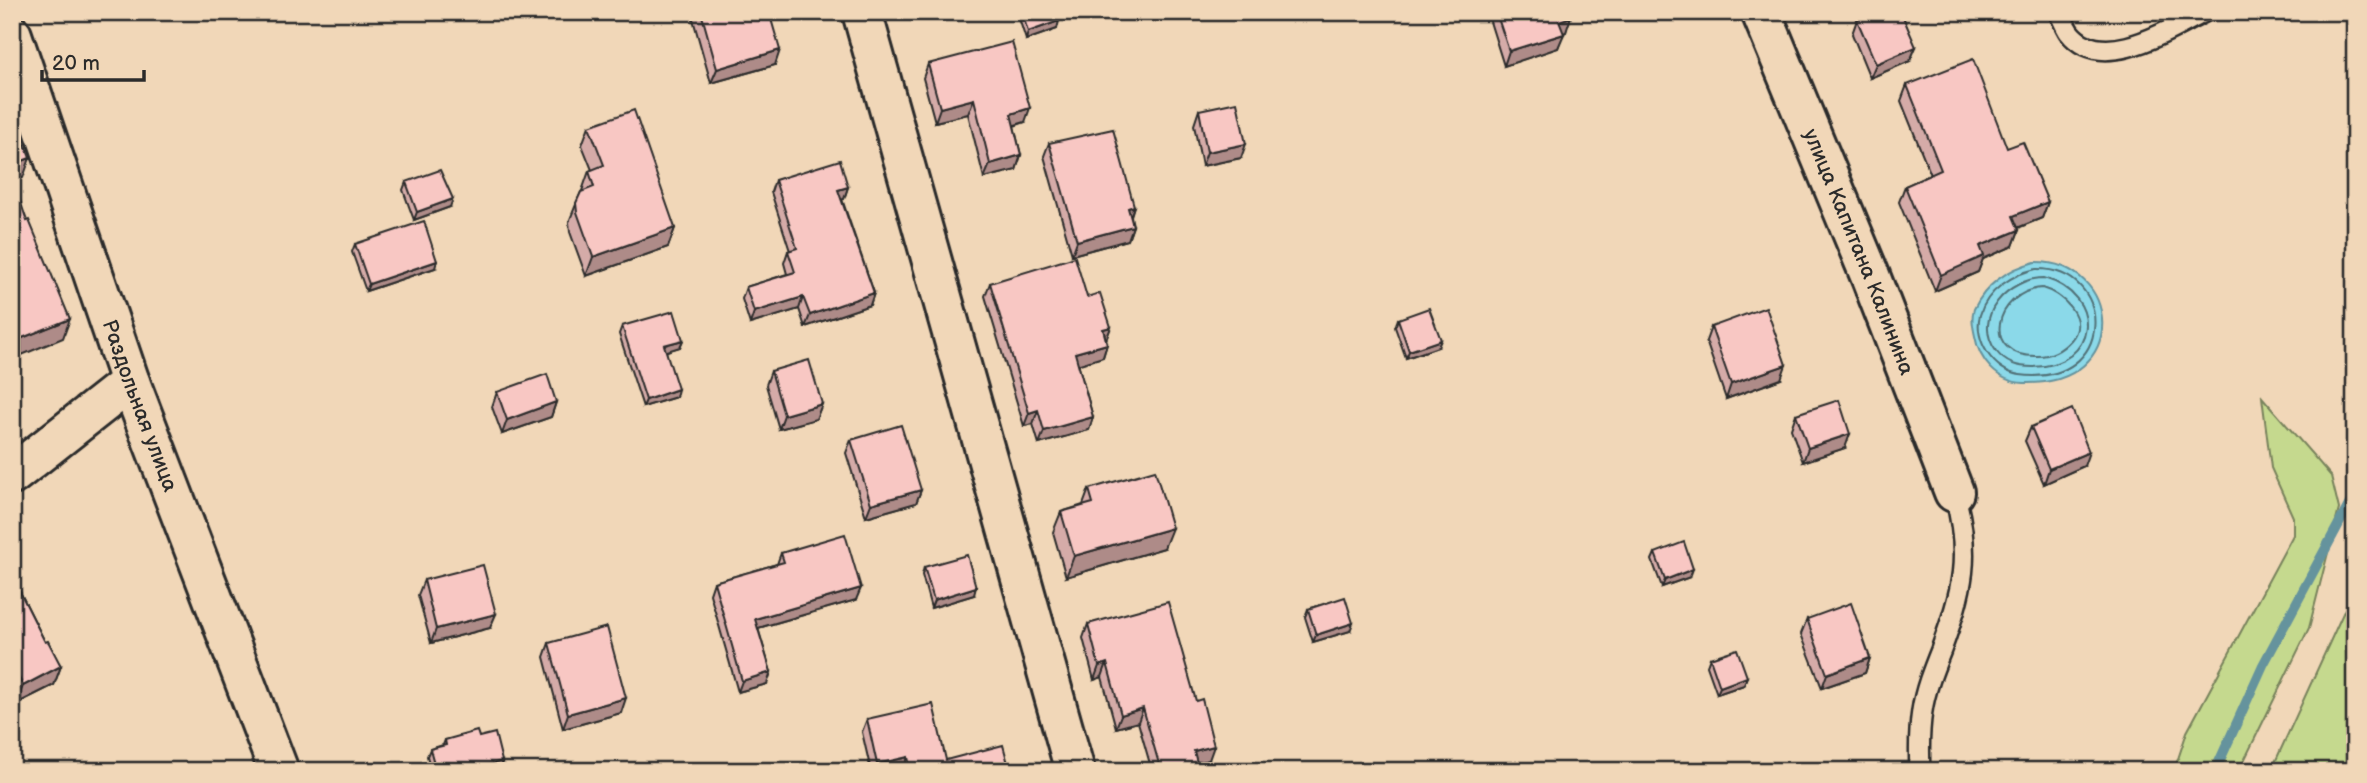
<svg xmlns="http://www.w3.org/2000/svg" width="2367" height="783" viewBox="0 0 2367 783" font-family="'Balsamiq Sans',sans-serif">
<style>
.green{fill:#c5d98e;stroke:#78825c;stroke-width:2}
.water{fill:#8bd9e9;stroke:#65939d;stroke-width:2}
.lines{fill:none;stroke-linecap:round;stroke-linejoin:round}
.shore{stroke:#517177;stroke-width:2}
.stream{stroke:#65939d;stroke-width:10}
.service-casing{stroke:#2b2b2b;stroke-width:24}
.minor-casing{stroke:#2b2b2b;stroke-width:44}
.service{stroke:#f1d7b8;stroke-width:19}
.minor{stroke:#f1d7b8;stroke-width:38}
.wall{fill:#d5aba8;stroke:#2b2b2b;stroke-width:2}
.shaded-wall{fill:#ae8b88;stroke:#2b2b2b;stroke-width:2}
.building{fill:#f8c7c3;stroke:#2b2b2b;stroke-width:2}
.labels{text-anchor:middle;stroke-width:5;stroke-linejoin:round;paint-order:stroke}
.street-label{font-size:21px;fill:#2b2b2b;stroke:#f1d7b8}
</style>
<rect width="100%" height="100%" fill="#f1d7b8"/>
<filter id="ink" filterUnits="userSpaceOnUse"><feTurbulence type="fractalNoise" baseFrequency=".0143" numOctaves="2"/><feDisplacementMap in="SourceGraphic" scale="14" xChannelSelector="R" yChannelSelector="G"/><feConvolveMatrix kernelMatrix="1 2 1 2 8 2 1 2 1" color-interpolation-filters="sRGB"/></filter>
<g filter="url(#ink)">
<g class="green">
<path d="M 2262,397 L 2331,476 L 2339,509 L 2309,628 L 2239,771 L 2174,771 L 2187,732 L 2293,535 L 2293,517 L 2271,468 Z"/>
<path d="M 2355,587 L 2355,771 L 2271,771 Z"/>
</g>
<path class="water" d="M 2035,262 C 2120,261 2133,386 2024,383 C 1997,382 1979,360 1975,336 C 1973,327 1971,318 1974,309 C 1986,284 2008,269 2035,262 Z"/>
<g class="lines">
<g class="shore">
<path d="M 2036,269 C 2116,268 2117,387 2020,375 C 1994,372 1973,340 1980,315 C 1987,290 2013,274 2036,269 Z"/>
<path d="M 2044,278 C 2105,296 2098,366 2033,367 C 2018,367 2006,364 1996,351 C 1971,316 2009,278 2044,278 Z"/>
<path d="M 2042,288 C 2061,293 2090,319 2071,340 C 2062,350 2051,356 2038,356 C 1979,358 1994,292 2042,288 Z"/>
</g>
<path class="stream" d="M 2215,771 L 2263,665 L 2355,494"/>
<g class="service-casing">
<g id="service">
<path d="M 2059,12 C 2062,18 2065,26 2069,32 C 2101,74 2169,30 2204,12"/>
<path d="M 1920,771 C 1919,751 1919,731 1922,711 C 1925,690 1933,670 1941,650 C 1963,589 1972,556 1954,492"/>
</g>
</g>
<g class="minor-casing">
<g id="minor">
<path d="M 862,12 L 1075,771"/>
<path id="s1" d="M 1761,12 L 1871,278 L 1954,492"/>
<path id="s2" d="M 12,35 L 130,382 L 279,771"/>
<path d="M 12,475 L 130,382"/>
</g>
</g>
<use href="#service" class="service"/>
<use href="#minor" class="minor"/>
</g>
<g class="wall">
<path d="M 691,12 L 769,12 L 775,65 L 711,83 Z"/>
<path d="M 1017,12 L 1056,12 L 1057,29 L 1026,40 Z"/>
<path d="M 1084,12 L 1114,12 L 1088,22 Z"/>
<path d="M 1487,12 L 1570,12 L 1566,32 L 1563,33 L 1558,48 L 1504,66 Z"/>
<path d="M 1857,20 L 1910,61 L 1870,78 L 1852,34 Z"/>
<path d="M 928,64 L 1025,122 L 1014,126 L 1021,155 L 1016,170 L 984,178 L 968,114 L 935,122 L 923,78 Z"/>
<path d="M 1907,85 L 2007,148 L 2048,202 L 2042,218 L 2018,228 L 2019,230 L 2013,246 L 1983,259 L 1978,272 L 1935,291 L 1899,202 L 1905,186 L 1931,175 L 1901,101 Z"/>
<path d="M 1199,110 L 1241,158 L 1202,166 L 1194,125 Z"/>
<path d="M 589,126 L 675,228 L 668,247 L 586,276 L 570,232 L 569,222 L 581,192 L 582,191 L 589,171 L 592,170 L 582,145 Z"/>
<path d="M 1049,143 L 1134,206 L 1131,216 L 1133,226 L 1128,240 L 1072,255 L 1044,156 Z"/>
<path d="M 775,180 L 848,187 L 844,199 L 842,199 L 874,293 L 870,305 L 805,327 L 799,309 L 750,324 L 742,299 L 746,287 L 787,274 L 784,263 L 788,251 L 790,251 L 771,192 Z"/>
<path d="M 406,182 L 450,207 L 414,220 L 403,190 Z"/>
<path d="M 355,244 L 435,268 L 366,291 L 352,252 Z"/>
<path d="M 990,283 L 1087,297 L 1111,327 L 1106,339 L 1107,344 L 1103,357 L 1078,364 L 1093,417 L 1089,430 L 1039,444 L 1033,424 L 1024,426 L 985,296 Z"/>
<path d="M 1398,319 L 1438,347 L 1406,358 L 1395,327 Z"/>
<path d="M 622,326 L 683,340 L 680,347 L 666,351 L 676,397 L 643,407 L 619,334 Z"/>
<path d="M 1711,327 L 1781,379 L 1726,399 L 1706,341 Z"/>
<path d="M 771,371 L 822,404 L 816,419 L 779,429 L 766,385 Z"/>
<path d="M 497,392 L 556,402 L 551,417 L 502,434 L 492,407 Z"/>
<path d="M 1796,414 L 1845,448 L 1803,462 L 1791,429 Z"/>
<path d="M 2031,427 L 2084,466 L 2044,484 L 2025,441 Z"/>
<path d="M 851,440 L 921,490 L 916,503 L 866,517 L 846,453 Z"/>
<path d="M 1089,489 L 1164,548 L 1066,577 L 1053,532 L 1061,512 L 1083,505 Z"/>
<path d="M 781,553 L 856,600 L 758,628 L 771,672 L 767,684 L 738,692 L 710,594 L 714,582 L 777,564 Z"/>
<path d="M 1655,553 L 1690,577 L 1662,587 L 1652,560 Z"/>
<path d="M 924,567 L 974,595 L 931,608 L 922,575 Z"/>
<path d="M 12,576 L 45,642 L 61,666 L 54,685 L 16,704 L 12,696 Z"/>
<path d="M 424,580 L 490,628 L 431,643 L 418,595 Z"/>
<path d="M 1308,609 L 1350,631 L 1313,642 L 1305,617 Z"/>
<path d="M 1807,619 L 1870,658 L 1865,673 L 1822,688 L 1801,634 Z"/>
<path d="M 1088,624 L 1209,760 L 1197,763 L 1199,771 L 1152,771 L 1138,722 L 1116,728 L 1102,677 L 1094,680 L 1083,638 Z"/>
<path d="M 549,643 L 621,713 L 563,729 L 544,657 Z"/>
<path d="M 1710,658 L 1744,685 L 1717,694 L 1707,666 Z"/>
<path d="M 867,719 L 946,760 L 1010,771 L 903,771 L 903,770 L 871,771 L 862,732 Z"/>
<path d="M 479,737 L 502,761 L 500,769 L 493,771 L 431,771 L 427,756 L 430,749 L 443,745 L 445,740 Z"/>
</g>
<g class="shaded-wall">
<path d="M 905,12 L 919,12 L 903,17 Z"/>
<path d="M 1097,12 L 1114,12 L 1088,22 L 1090,15 Z"/>
<path d="M 1571,17 L 1566,32 L 1554,36 L 1559,21 Z"/>
<path d="M 1059,21 L 1057,29 L 1026,40 L 1028,32 Z"/>
<path d="M 1564,34 L 1558,48 L 1504,66 L 1509,51 Z"/>
<path d="M 1916,47 L 1910,61 L 1870,78 L 1876,64 Z"/>
<path d="M 780,50 L 775,65 L 711,83 L 717,69 Z"/>
<path d="M 974,99 L 968,114 L 935,122 L 940,108 Z"/>
<path d="M 1030,108 L 1025,122 L 1005,128 L 1011,114 Z"/>
<path d="M 1246,144 L 1241,158 L 1202,166 L 1207,152 Z"/>
<path d="M 1021,155 L 1016,170 L 984,178 L 990,164 Z"/>
<path d="M 30,158 L 23,178 L 12,182 L 12,165 Z"/>
<path d="M 848,187 L 844,199 L 834,202 L 838,190 Z"/>
<path d="M 453,199 L 450,207 L 414,220 L 417,212 Z"/>
<path d="M 2048,202 L 2042,218 L 2007,232 L 2013,216 Z"/>
<path d="M 1134,206 L 1129,220 L 1128,208 Z"/>
<path d="M 1133,226 L 1128,240 L 1072,255 L 1077,241 Z"/>
<path d="M 675,228 L 668,247 L 586,276 L 593,257 Z"/>
<path d="M 2019,230 L 2013,246 L 1983,259 L 1978,272 L 1935,291 L 1941,275 L 1980,246 Z"/>
<path d="M 437,261 L 435,268 L 366,291 L 369,284 Z"/>
<path d="M 874,293 L 870,305 L 805,327 L 810,315 Z"/>
<path d="M 803,297 L 799,309 L 750,324 L 754,312 Z"/>
<path d="M 70,319 L 63,338 L 12,359 L 12,342 Z"/>
<path d="M 1111,327 L 1106,340 L 1103,329 Z"/>
<path d="M 683,340 L 680,347 L 661,353 L 664,345 Z"/>
<path d="M 1441,340 L 1438,347 L 1406,358 L 1409,351 Z"/>
<path d="M 1107,344 L 1103,357 L 1070,367 L 1075,353 Z"/>
<path d="M 1786,365 L 1781,379 L 1726,399 L 1731,384 Z"/>
<path d="M 678,389 L 676,397 L 643,407 L 646,400 Z"/>
<path d="M 556,402 L 551,417 L 502,434 L 507,420 Z"/>
<path d="M 822,404 L 816,419 L 779,429 L 784,415 Z"/>
<path d="M 1038,410 L 1033,424 L 1024,426 L 1029,413 Z"/>
<path d="M 1093,417 L 1089,430 L 1039,444 L 1044,431 Z"/>
<path d="M 1850,434 L 1845,448 L 1803,462 L 1808,448 Z"/>
<path d="M 2089,452 L 2084,466 L 2044,484 L 2049,469 Z"/>
<path d="M 921,490 L 916,503 L 866,517 L 871,504 Z"/>
<path d="M 1172,528 L 1164,548 L 1066,577 L 1074,556 Z"/>
<path d="M 1693,569 L 1690,577 L 1662,587 L 1665,580 Z"/>
<path d="M 976,587 L 974,595 L 931,608 L 934,600 Z"/>
<path d="M 861,588 L 856,600 L 751,630 L 755,619 Z"/>
<path d="M 496,614 L 490,628 L 431,643 L 436,629 Z"/>
<path d="M 1353,623 L 1350,631 L 1313,642 L 1316,635 Z"/>
<path d="M 1870,658 L 1865,673 L 1822,688 L 1827,674 Z"/>
<path d="M 1107,663 L 1102,677 L 1094,680 L 1099,666 Z"/>
<path d="M 61,666 L 54,685 L 16,704 L 23,686 Z"/>
<path d="M 771,672 L 767,684 L 738,692 L 742,681 Z"/>
<path d="M 1747,677 L 1744,685 L 1717,694 L 1720,687 Z"/>
<path d="M 626,698 L 621,713 L 563,729 L 568,714 Z"/>
<path d="M 1143,708 L 1138,722 L 1116,728 L 1121,715 Z"/>
<path d="M 1214,746 L 1209,760 L 1189,765 L 1194,751 Z"/>
<path d="M 908,757 L 903,770 L 874,771 L 877,764 Z"/>
<path d="M 502,761 L 500,769 L 493,771 L 467,771 Z"/>
</g>
<g class="building">
<path d="M 701,12 L 769,12 L 780,50 L 717,69 Z"/>
<path d="M 1022,12 L 1056,12 L 1059,21 L 1028,32 Z"/>
<path d="M 1496,12 L 1570,12 L 1571,17 L 1559,21 L 1564,34 L 1509,51 Z"/>
<path d="M 1875,12 L 1901,12 L 1916,47 L 1876,64 L 1857,20 Z"/>
<path d="M 1012,42 L 1030,108 L 1011,114 L 1021,155 L 990,164 L 974,99 L 940,108 L 928,64 Z"/>
<path d="M 1973,59 L 2007,148 L 2023,142 L 2048,202 L 2013,216 L 2019,230 L 1980,246 L 1984,256 L 1941,275 L 1905,186 L 1941,170 L 1907,85 Z"/>
<path d="M 1237,102 L 1246,144 L 1207,152 L 1199,110 Z"/>
<path d="M 12,110 L 30,158 L 12,165 Z"/>
<path d="M 634,110 L 675,228 L 593,257 L 577,212 L 576,203 L 581,192 L 594,187 L 589,171 L 604,165 L 589,126 Z"/>
<path d="M 1113,129 L 1134,206 L 1128,208 L 1133,226 L 1077,241 L 1049,143 Z"/>
<path d="M 840,160 L 848,187 L 838,190 L 874,293 L 810,315 L 803,297 L 754,312 L 746,287 L 795,272 L 788,251 L 797,248 L 775,180 Z"/>
<path d="M 440,170 L 453,199 L 417,212 L 406,182 Z"/>
<path d="M 12,177 L 27,221 L 29,220 L 70,319 L 12,342 Z"/>
<path d="M 424,221 L 437,261 L 369,284 L 355,244 Z"/>
<path d="M 1075,257 L 1087,297 L 1100,293 L 1111,327 L 1103,329 L 1107,344 L 1075,353 L 1093,417 L 1044,431 L 1038,410 L 1029,413 L 990,283 Z"/>
<path d="M 1766,307 L 1786,365 L 1731,384 L 1711,327 Z"/>
<path d="M 1429,308 L 1441,340 L 1409,351 L 1398,319 Z"/>
<path d="M 674,311 L 683,340 L 664,345 L 678,389 L 646,400 L 622,326 Z"/>
<path d="M 809,360 L 822,404 L 784,415 L 771,371 Z"/>
<path d="M 547,374 L 556,402 L 507,420 L 497,392 Z"/>
<path d="M 1839,400 L 1850,434 L 1808,448 L 1796,414 Z"/>
<path d="M 2072,409 L 2089,452 L 2049,469 L 2031,427 Z"/>
<path d="M 901,425 L 921,490 L 871,504 L 851,440 Z"/>
<path d="M 1155,470 L 1172,528 L 1074,556 L 1061,512 L 1093,503 L 1089,489 Z"/>
<path d="M 845,534 L 861,588 L 755,619 L 771,672 L 742,681 L 714,582 L 784,562 L 781,553 Z"/>
<path d="M 1684,542 L 1693,569 L 1665,580 L 1655,553 Z"/>
<path d="M 967,555 L 976,587 L 934,600 L 924,567 Z"/>
<path d="M 483,565 L 496,614 L 436,629 L 424,580 Z"/>
<path d="M 12,576 L 45,642 L 48,641 L 61,666 L 23,686 L 12,664 Z"/>
<path d="M 1345,597 L 1353,623 L 1316,635 L 1308,609 Z"/>
<path d="M 1168,602 L 1196,701 L 1202,699 L 1214,746 L 1194,751 L 1199,771 L 1161,771 L 1143,708 L 1121,715 L 1107,663 L 1099,666 L 1088,624 Z"/>
<path d="M 1851,603 L 1870,658 L 1827,674 L 1807,619 Z"/>
<path d="M 607,627 L 626,698 L 568,714 L 549,643 Z"/>
<path d="M 1737,649 L 1747,677 L 1720,687 L 1710,658 Z"/>
<path d="M 933,704 L 946,760 L 1003,745 L 1010,771 L 911,771 L 908,757 L 877,764 L 867,719 Z"/>
<path d="M 477,731 L 479,737 L 495,733 L 502,761 L 467,771 L 436,771 L 430,749 L 446,745 L 445,740 Z"/>
</g>
</g>
<g class="labels">
<g class="street-label">
<text dy="7" stroke="none"><textPath href="#s1" startOffset="259">улица Капитана Калинина</textPath></text>
<text dy="7" stroke="none"><textPath href="#s2" startOffset="392">Раздольная улица</textPath></text>
</g>
</g>
<rect width="2367" height="783" fill="none" stroke="#f1d7b8" stroke-width="42"/>
<rect x="21" y="21" width="2325" height="741" fill="none" stroke="#2b2b2b" stroke-width="2.5" filter="url(#ink)"/>
<path d="M42 70v10h102v-10" fill="none" stroke="#2b2b2b" stroke-width="3.5"/>
<text x="52" y="70" font-size="21" fill="#2b2b2b" stroke="#f1d7b8" stroke-width="5" paint-order="stroke">20 m</text>
</svg>
